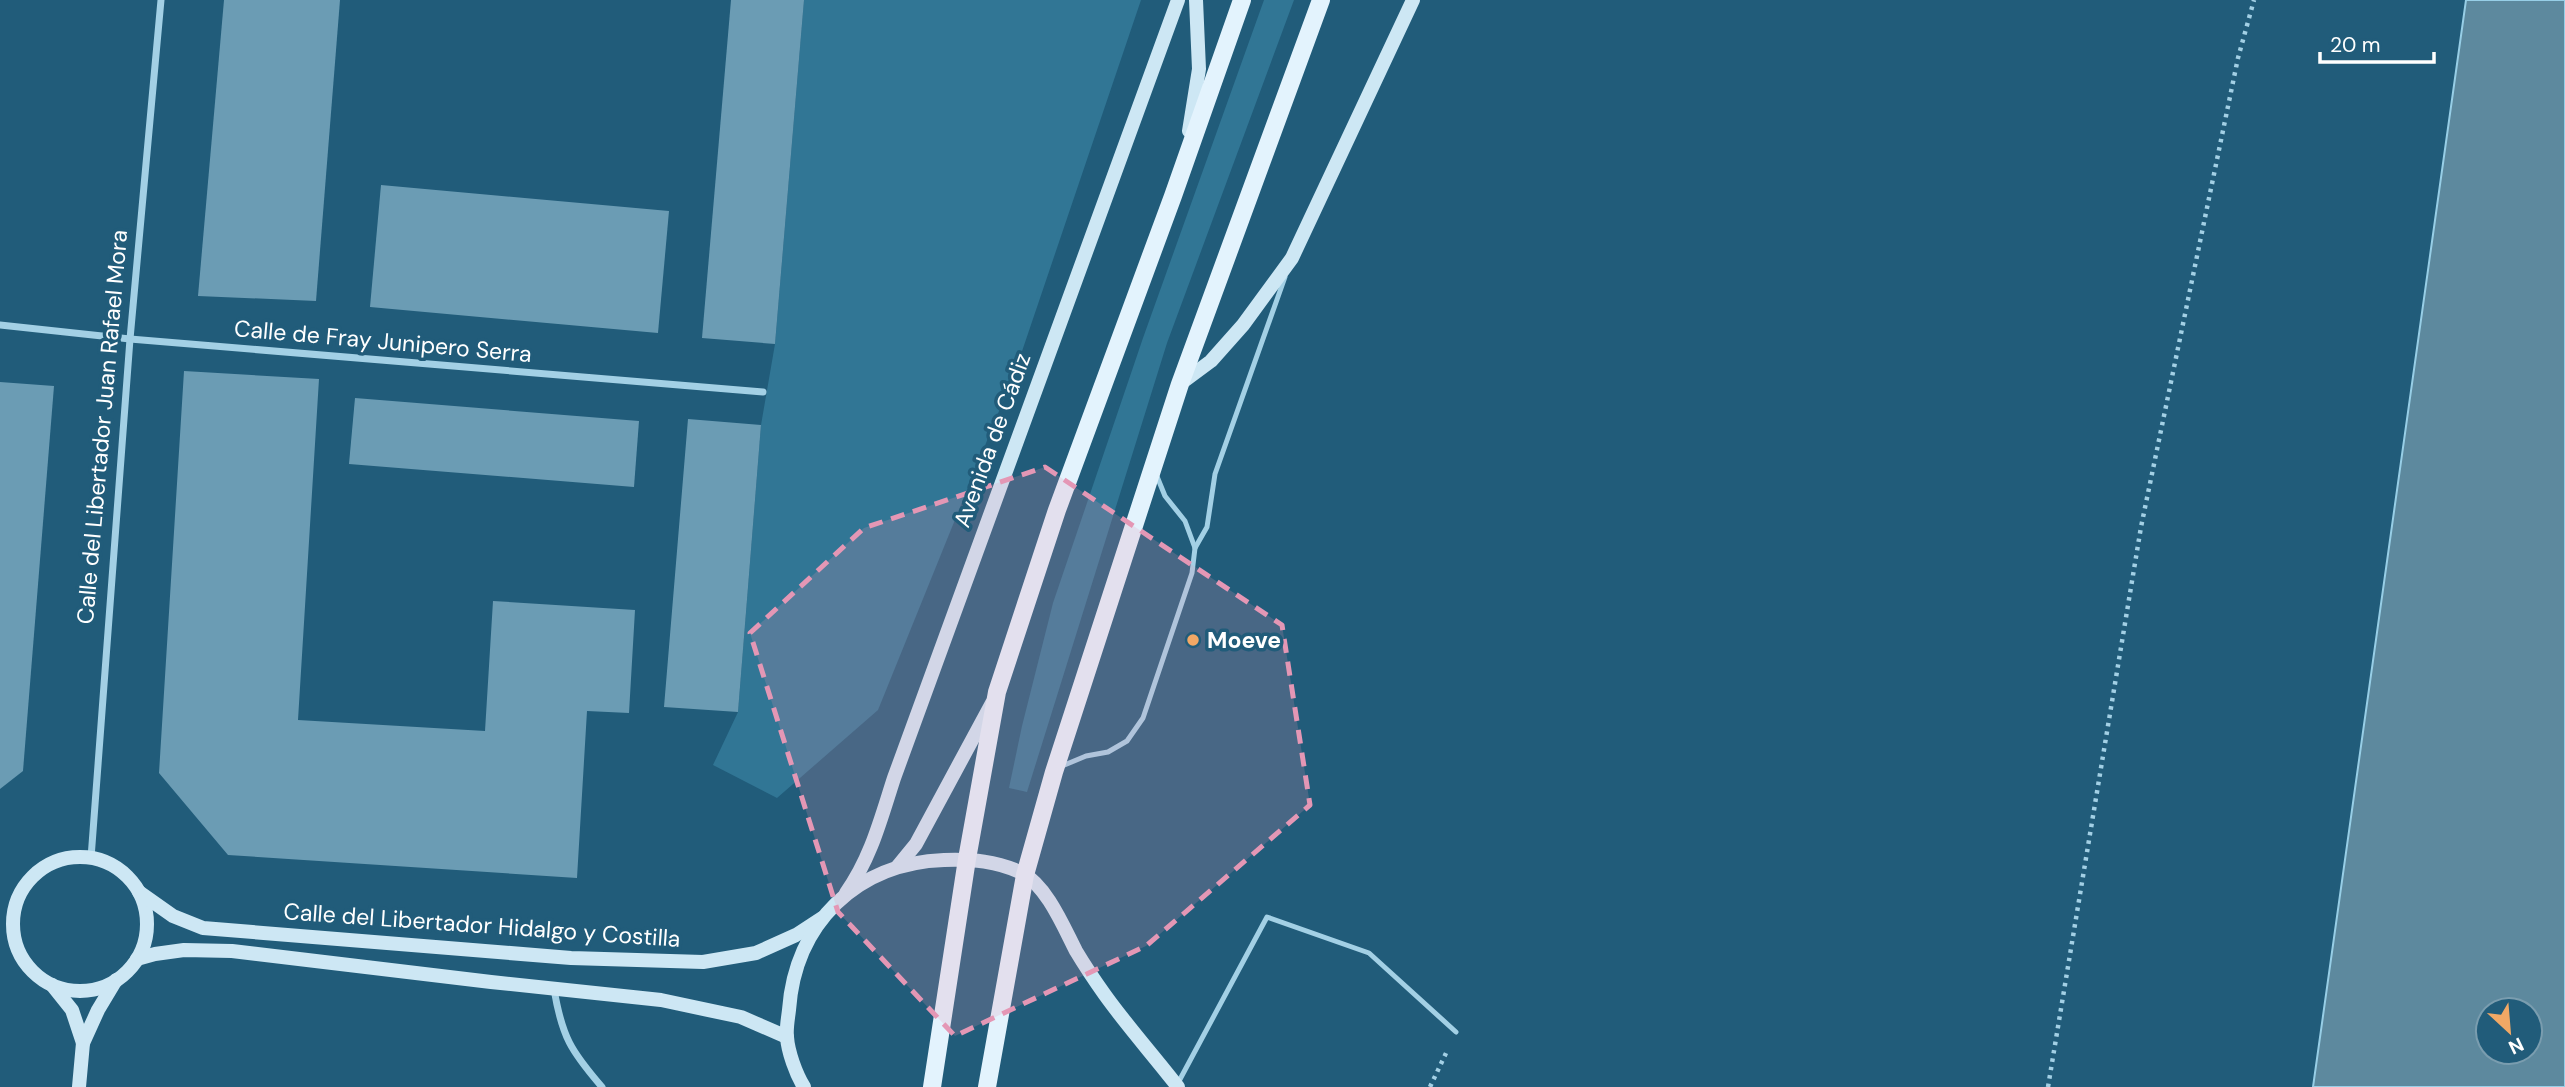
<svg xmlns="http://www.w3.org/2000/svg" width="2565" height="1087" viewBox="0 0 2565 1087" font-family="'DM Sans',sans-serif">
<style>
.green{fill:#317695}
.water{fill:#5d899e;stroke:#97cee6;stroke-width:2;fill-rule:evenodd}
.building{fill:#6b9cb4}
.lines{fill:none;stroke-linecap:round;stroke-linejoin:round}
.path{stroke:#a3d0e5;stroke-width:4.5;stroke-dasharray:3.5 5;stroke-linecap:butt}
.lane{stroke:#a3d0e5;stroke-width:5}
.street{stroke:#a3d0e5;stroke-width:7}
.secondary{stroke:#cde7f4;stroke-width:14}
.primary{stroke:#e3f3fd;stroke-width:18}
.marked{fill:#e497b5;fill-opacity:0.2;stroke:#e497b5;stroke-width:5;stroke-dasharray:14 9;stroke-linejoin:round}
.poi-dot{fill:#f1a865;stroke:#215c7a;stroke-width:2.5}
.labels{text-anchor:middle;stroke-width:7;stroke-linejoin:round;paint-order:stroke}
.street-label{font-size:23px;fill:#fff;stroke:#215c7a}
.poi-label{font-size:23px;font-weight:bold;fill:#fff;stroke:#215c7a;text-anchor:start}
</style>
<rect width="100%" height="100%" fill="#215c7a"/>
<g class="green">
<path d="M 804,0 L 1141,0 L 1016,369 L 878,710 L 777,798 L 713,765 L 738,712 L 761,425 L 775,344 Z"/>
<path d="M 1264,0 L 1294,0 L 1167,343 L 1027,792 L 1009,788 L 1022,726 L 1053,603 L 1143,338 Z"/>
</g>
<path class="water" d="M 2466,0 L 2565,0 L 2565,1087 L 2313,1087 ZM 2488,1010 L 2530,1010 L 2530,1052 L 2488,1052 Z"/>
<g class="building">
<path d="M 224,0 L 340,0 L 316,301 L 198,296 Z"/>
<path d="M 731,0 L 804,0 L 775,344 L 702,338 Z"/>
<path d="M 381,185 L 669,211 L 658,333 L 370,307 Z"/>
<path d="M 184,371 L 319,379 L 298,720 L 485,731 L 493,601 L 635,610 L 629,713 L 587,711 L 577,878 L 228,855 L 159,773 Z"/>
<path d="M 0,382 L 54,386 L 23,771 L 0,789 Z"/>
<path d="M 355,398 L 639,421 L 634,487 L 349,464 Z"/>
<path d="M 688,419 L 761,425 L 738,712 L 664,707 Z"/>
</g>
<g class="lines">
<g class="path">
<path d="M 1430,1087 L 1447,1051"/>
<path d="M 2048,1087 L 2141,527 L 2238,58 L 2254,0"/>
</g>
<g class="lane">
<path d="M 1195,548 L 1207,527 L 1215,474 L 1285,277"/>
<path d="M 1062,766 L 1086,756 L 1108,752 L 1127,741 L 1143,718 L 1192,573 L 1195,548 L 1185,521 L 1165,496 L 1156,474"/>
<path d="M 1178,1083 L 1267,917 L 1369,953 L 1456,1032"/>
</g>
<g class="street">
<path d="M 0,325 L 130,339 L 763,392"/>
<path d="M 91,858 L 130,339 L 161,0"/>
<path d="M 554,989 C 562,1037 571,1051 602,1087"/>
</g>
<g class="secondary">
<path d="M 1189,131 L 1199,69 L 1196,0"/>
<path d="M 1180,384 L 1211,361 L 1243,325 L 1292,258 L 1413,0"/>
<circle cx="80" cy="924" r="67"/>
<path d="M 898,866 L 916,844 L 992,703"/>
<path d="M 139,892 L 173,916 L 203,928 L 571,958 L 703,962 L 756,953 L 796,935 L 822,918"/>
<path d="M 846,893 C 871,858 881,818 894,778 L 1178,0"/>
<path d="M 137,959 L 155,954 L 184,950 L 232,951 L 491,982 L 661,1000 L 741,1017 L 787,1037"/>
<path d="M 52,985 L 72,1010 L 83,1043"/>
<path d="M 79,1087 L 83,1043 L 98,1010 L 116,980"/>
<path d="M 804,1087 C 796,1074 788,1052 787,1037 C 786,1028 788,1019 789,1010 C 795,923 857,863 944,860 C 972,859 997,861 1022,873 C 1047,886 1064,928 1076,951 C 1085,966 1095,981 1105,995 C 1128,1027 1154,1056 1178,1087"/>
</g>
<g class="primary">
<path d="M 932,1087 L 967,859 L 997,692 L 1057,510 L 1173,196 L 1242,0"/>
<path d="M 987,1087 L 1025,875 L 1054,772 L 1180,384 L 1321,0"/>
</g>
</g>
<path class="marked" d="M 1045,467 L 1282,625 L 1310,805 L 1146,946 L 955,1036 L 838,912 L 750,633 L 864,528 Z"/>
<circle class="poi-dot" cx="1193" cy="640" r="7"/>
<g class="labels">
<g class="street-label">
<text transform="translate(383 341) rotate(5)" y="8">Calle de Fray Junipero Serra</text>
<text transform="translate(102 427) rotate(-85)" y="8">Calle del Libertador Juan Rafael Mora</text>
<text transform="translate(992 440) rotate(-70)" y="8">Avenida de Cádiz</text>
<text transform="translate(482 925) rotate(4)" y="8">Calle del Libertador Hidalgo y Costilla</text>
</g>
<g class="poi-label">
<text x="1207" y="648">Moeve</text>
</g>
</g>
<g transform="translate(2509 1031) rotate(154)"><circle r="33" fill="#215c7a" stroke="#7a9daf" stroke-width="2"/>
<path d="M0-5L12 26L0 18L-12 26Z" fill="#f1a865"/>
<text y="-10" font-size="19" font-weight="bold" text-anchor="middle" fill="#ffffff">N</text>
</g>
<path d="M2320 52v10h114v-10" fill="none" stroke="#ffffff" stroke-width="3.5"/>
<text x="2330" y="52" font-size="21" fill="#ffffff" stroke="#215c7a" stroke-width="5" paint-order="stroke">20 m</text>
</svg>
